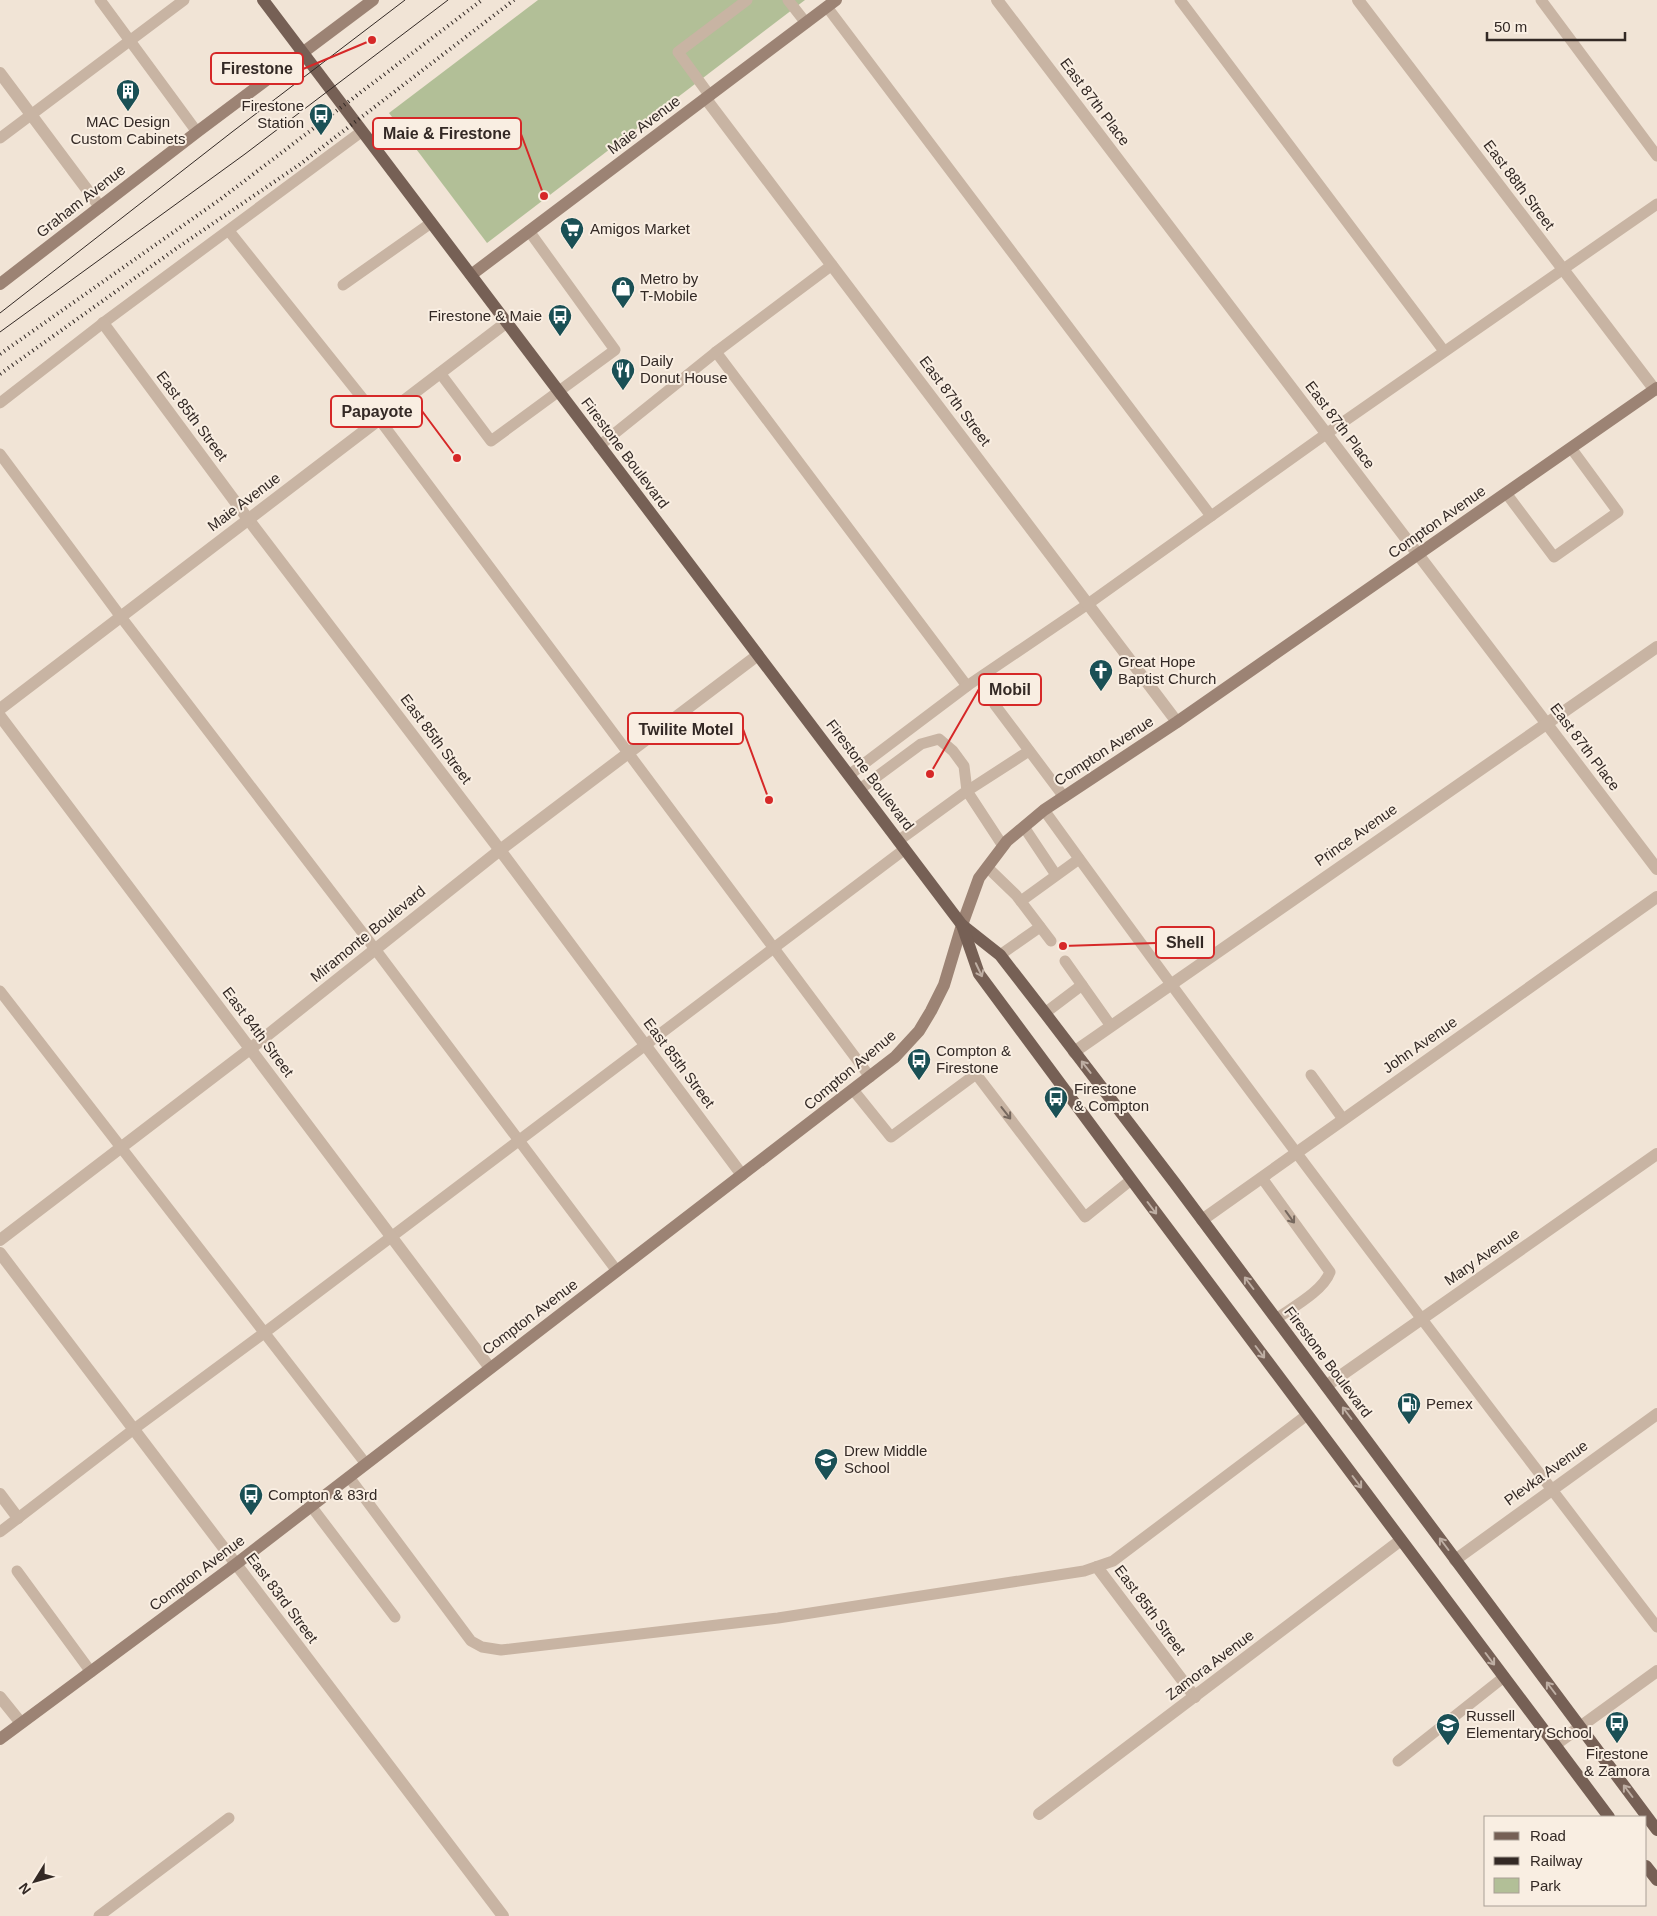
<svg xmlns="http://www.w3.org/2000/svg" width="1657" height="1916" viewBox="0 0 1657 1916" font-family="Helvetica,sans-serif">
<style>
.green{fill:#b2bf97}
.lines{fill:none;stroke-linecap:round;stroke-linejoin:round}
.lane{stroke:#c8b4a3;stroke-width:11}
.street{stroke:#c8b4a3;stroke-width:12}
.secondary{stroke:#9c8374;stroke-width:12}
.primary{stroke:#766055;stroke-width:12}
.tram{stroke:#332925;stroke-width:1}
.rail{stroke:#332925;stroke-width:4;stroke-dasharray:1 4;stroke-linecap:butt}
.oneway{stroke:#beaea3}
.oneway2{stroke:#76685e}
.labels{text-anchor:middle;stroke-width:4;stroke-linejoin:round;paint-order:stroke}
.street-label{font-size:15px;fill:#332925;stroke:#f9eee2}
.poi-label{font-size:15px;fill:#332925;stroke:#f9eee2;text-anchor:start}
.leader{fill:none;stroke:#d62828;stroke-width:2}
.callout-dot{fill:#d62828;stroke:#f9eee2;stroke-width:2}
.callout{fill:#f9eee2;stroke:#d62828;stroke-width:2}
.callout-label{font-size:16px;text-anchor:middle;font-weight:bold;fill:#332925}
</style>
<rect width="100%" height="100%" fill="#f1e4d6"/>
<path class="green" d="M 538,0 L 805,0 L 487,243 L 389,113 Z"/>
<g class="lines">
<g class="lane">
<path d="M 100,0 L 197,132"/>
<path d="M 788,0 L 806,23"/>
<path d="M 1180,0 L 1444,351"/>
<path d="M 1541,0 L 1657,156"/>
<path d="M 827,7 L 1211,516"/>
<path d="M 710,96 L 678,52 L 747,0"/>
<path d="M 0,138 L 184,0"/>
<path d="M 229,231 L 379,419 L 870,1077"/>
<path d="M 343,285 L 431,223"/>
<path d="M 716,352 L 967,686"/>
<path d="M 440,373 L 491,441 L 615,350 L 529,231"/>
<path d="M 0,403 L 103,323 L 361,132"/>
<path d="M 599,446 L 716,352 L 832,265"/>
<path d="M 0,454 L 121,617 L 375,949 L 617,1271"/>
<path d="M 1506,493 L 1554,557 L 1618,512 L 1571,448"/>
<path d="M 995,705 L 1064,797"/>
<path d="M 849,775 L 967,686 L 1088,604 L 1326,434 L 1657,204"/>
<path d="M 860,789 L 921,744 L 939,739 L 953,751 L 964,766 L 967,791 L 1003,846"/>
<path d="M 1044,810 C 1243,1086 1450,1357 1657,1627"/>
<path d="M 1024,827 L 1056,875"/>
<path d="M 898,841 L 964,793 L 1029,751"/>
<path d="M 987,867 L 1016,895 L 1051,941"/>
<path d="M 1021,901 L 1079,859"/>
<path d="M 1000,955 L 1040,927"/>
<path d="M 1065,961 L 1111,1026"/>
<path d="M 0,991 L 366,1464"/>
<path d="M 1045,1013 L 1082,985"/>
<path d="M 1311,1075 L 1343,1119"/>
<path d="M 854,1091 L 891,1137 L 976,1074 L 1085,1217 L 1131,1180"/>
<path d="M 1262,1178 L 1330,1272 C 1323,1291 1293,1307 1276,1319"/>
<path d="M 349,1477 L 471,1641 L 482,1647 L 501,1650 L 778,1618 L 1084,1571 L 1113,1561 L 1307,1415"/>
<path d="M 311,1506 L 395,1617"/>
<path d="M 0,1532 L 134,1429 L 264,1333 L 905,849"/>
<path d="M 17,1571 L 91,1672"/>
<path d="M 1398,1761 L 1504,1677"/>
<path d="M 99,1916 L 229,1818"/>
</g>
<g class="street">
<path d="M 997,0 L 1657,869"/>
<path d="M 1358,0 L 1655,390"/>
<path d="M 0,73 L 100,207"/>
<path d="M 706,99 L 1177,722"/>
<path d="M 103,323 L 248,519 L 500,850 L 742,1175"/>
<path d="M 0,709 L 507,322"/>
<path d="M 0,716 L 490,1368"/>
<path d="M 1074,1052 L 1657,647"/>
<path d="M 1202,1220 L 1657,897"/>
<path d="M 0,1240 L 250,1049 L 500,850 L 758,655"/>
<path d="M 0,1253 L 503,1916"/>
<path d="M 1326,1386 L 1657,1154"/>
<path d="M 0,1494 L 18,1518"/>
<path d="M 1455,1560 L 1657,1414"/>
<path d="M 1097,1567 L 1195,1697"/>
<path d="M 0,1697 L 21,1723"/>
<path d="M 1555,1745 L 1657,1671"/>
<path d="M 1039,1814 L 1401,1540"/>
</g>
<g class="secondary">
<path d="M 471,275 L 836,0"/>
<path d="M 0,284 L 197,132 L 373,0"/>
<path d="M 0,1739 L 236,1564 L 895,1057 L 919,1031 L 931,1011 L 944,985 L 962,925 L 979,878 L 1007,841 L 1044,810 L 1177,722 L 1657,388"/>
</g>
<g class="primary">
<path d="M 263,0 L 962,925 L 1000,955 L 1045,1013 L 1174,1182 L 1657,1830"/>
<path d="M 962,925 L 979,974 L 1148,1202 L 1609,1817"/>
<path d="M 1646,1866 L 1657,1880"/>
</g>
<g class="tram">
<path d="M 0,313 L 232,132 L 405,0"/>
<path d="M 0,332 L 245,154 L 448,0"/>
</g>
<g class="rail">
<path d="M 0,354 L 222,198 L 482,0"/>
<path d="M 0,374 L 177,248 L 299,165 L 514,0"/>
</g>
</g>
<defs><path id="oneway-shaft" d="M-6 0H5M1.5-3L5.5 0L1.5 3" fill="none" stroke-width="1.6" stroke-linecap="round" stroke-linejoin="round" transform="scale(1.25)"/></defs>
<g class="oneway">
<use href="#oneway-shaft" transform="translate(979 970) rotate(65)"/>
<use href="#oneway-shaft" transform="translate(1086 1067) rotate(-128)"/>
<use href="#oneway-shaft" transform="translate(1152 1208) rotate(53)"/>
<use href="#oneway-shaft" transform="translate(1249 1283) rotate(-127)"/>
<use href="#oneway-shaft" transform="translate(1260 1352) rotate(53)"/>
<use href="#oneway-shaft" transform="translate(1347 1413) rotate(-127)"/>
<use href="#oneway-shaft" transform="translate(1357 1482) rotate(53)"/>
<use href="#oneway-shaft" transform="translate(1444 1544) rotate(-127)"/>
<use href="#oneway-shaft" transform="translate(1490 1659) rotate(53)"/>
<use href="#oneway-shaft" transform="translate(1551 1688) rotate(-127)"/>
<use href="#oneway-shaft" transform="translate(1628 1791) rotate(-127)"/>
</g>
<g class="oneway2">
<use href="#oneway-shaft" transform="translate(1006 1113) rotate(52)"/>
<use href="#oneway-shaft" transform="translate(1290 1217) rotate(54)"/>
</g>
<defs>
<g id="building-pin" transform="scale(1.25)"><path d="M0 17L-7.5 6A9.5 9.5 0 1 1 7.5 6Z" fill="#1a5055" stroke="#f9eee2"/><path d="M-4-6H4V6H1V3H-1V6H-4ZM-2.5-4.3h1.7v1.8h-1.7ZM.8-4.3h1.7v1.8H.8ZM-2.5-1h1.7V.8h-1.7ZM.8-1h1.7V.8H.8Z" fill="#fff"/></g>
<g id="bus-pin" transform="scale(1.25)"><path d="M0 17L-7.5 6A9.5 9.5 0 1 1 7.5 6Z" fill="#1a5055" stroke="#f9eee2"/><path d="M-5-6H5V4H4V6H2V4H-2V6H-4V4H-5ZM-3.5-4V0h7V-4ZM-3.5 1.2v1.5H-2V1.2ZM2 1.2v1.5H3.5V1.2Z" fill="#fff"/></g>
<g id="supermarket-pin" transform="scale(1.25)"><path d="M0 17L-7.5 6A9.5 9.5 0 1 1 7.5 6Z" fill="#1a5055" stroke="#f9eee2"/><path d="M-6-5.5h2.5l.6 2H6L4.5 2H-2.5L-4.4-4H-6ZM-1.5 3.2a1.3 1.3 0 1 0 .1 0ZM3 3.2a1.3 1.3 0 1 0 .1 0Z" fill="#fff"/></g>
<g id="shop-pin" transform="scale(1.25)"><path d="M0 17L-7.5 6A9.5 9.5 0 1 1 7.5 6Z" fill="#1a5055" stroke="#f9eee2"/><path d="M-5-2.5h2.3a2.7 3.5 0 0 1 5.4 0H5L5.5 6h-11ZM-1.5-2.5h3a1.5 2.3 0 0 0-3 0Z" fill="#fff"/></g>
<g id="restaurant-pin" transform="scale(1.25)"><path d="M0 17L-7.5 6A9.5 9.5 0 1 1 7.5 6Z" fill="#1a5055" stroke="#f9eee2"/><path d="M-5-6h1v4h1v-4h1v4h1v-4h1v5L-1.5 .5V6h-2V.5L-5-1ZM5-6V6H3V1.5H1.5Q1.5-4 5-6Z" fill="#fff"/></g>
<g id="church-pin" transform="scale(1.25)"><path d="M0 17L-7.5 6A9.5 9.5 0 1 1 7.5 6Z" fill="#1a5055" stroke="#f9eee2"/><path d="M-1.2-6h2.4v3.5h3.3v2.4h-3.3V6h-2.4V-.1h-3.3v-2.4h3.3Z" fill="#fff"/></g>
<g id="fuel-pin" transform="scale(1.25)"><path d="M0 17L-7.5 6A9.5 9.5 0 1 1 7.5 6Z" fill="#1a5055" stroke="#f9eee2"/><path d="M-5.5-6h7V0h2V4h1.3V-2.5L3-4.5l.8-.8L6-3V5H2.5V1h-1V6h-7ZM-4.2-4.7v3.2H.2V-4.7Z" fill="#fff"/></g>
<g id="school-pin" transform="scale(1.25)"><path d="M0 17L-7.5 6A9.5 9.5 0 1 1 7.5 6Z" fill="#1a5055" stroke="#f9eee2"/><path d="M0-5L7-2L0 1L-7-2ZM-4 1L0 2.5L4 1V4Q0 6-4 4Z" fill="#fff"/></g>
</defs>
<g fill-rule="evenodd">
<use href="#building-pin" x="128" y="91"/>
<use href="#bus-pin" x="321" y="115"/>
<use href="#supermarket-pin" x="572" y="229"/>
<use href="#shop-pin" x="623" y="288"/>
<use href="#bus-pin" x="560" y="316"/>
<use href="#restaurant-pin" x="623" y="370"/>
<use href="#church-pin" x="1101" y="671"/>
<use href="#bus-pin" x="919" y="1060"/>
<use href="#bus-pin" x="1056" y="1098"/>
<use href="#fuel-pin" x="1409" y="1404"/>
<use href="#school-pin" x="826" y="1460"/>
<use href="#bus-pin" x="251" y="1495"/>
<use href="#bus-pin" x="1617" y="1723"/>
<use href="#school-pin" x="1448" y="1725"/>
</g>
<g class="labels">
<g class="street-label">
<text transform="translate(1095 102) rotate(53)" y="5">East 87th Place</text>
<text transform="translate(644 125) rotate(-37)" y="5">Maie Avenue</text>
<text transform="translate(1519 185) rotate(53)" y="5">East 88th Street</text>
<text transform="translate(81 201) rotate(-38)" y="5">Graham Avenue</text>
<text transform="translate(955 401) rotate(53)" y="5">East 87th Street</text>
<text transform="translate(192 416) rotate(53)" y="5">East 85th Street</text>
<text transform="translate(1340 425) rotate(53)" y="5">East 87th Place</text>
<text transform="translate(625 453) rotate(53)" y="5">Firestone Boulevard</text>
<text transform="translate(244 502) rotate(-37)" y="5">Maie Avenue</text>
<text transform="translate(1437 522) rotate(-35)" y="5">Compton Avenue</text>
<text transform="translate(436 739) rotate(53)" y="5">East 85th Street</text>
<text transform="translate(1585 747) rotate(53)" y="5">East 87th Place</text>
<text transform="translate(1104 751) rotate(-33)" y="5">Compton Avenue</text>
<text transform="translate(870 775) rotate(53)" y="5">Firestone Boulevard</text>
<text transform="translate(1356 835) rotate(-35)" y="5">Prince Avenue</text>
<text transform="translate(368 934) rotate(-39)" y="5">Miramonte Boulevard</text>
<text transform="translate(258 1032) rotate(53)" y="5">East 84th Street</text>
<text transform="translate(1420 1045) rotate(-35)" y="5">John Avenue</text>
<text transform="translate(679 1063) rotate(53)" y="5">East 85th Street</text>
<text transform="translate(850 1070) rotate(-40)" y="5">Compton Avenue</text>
<text transform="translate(1482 1257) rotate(-35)" y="5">Mary Avenue</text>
<text transform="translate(530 1317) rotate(-37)" y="5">Compton Avenue</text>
<text transform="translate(1328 1362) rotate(53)" y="5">Firestone Boulevard</text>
<text transform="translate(1546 1473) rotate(-36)" y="5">Plevka Avenue</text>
<text transform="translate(197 1573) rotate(-37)" y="5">Compton Avenue</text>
<text transform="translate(282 1598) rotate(53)" y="5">East 83rd Street</text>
<text transform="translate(1150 1610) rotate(53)" y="5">East 85th Street</text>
<text transform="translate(1210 1665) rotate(-37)" y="5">Zamora Avenue</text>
</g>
<g class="poi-label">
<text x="304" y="111" text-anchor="end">Firestone<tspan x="304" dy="17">Station</tspan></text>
<text x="128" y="127" text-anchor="middle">MAC Design<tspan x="128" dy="17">Custom Cabinets</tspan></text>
<text x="590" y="234">Amigos Market</text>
<text x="640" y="284">Metro by<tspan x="640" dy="17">T-Mobile</tspan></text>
<text x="542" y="321" text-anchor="end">Firestone &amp; Maie</text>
<text x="640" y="366">Daily<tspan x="640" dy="17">Donut House</tspan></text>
<text x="1118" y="667">Great Hope<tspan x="1118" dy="17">Baptist Church</tspan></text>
<text x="936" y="1056">Compton &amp;<tspan x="936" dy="17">Firestone</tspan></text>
<text x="1074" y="1094">Firestone<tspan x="1074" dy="17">&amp; Compton</tspan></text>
<text x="1426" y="1409">Pemex</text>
<text x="844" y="1456">Drew Middle<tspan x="844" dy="17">School</tspan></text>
<text x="268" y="1500">Compton &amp; 83rd</text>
<text x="1466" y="1721">Russell<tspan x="1466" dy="17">Elementary School</tspan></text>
<text x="1617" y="1759" text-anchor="middle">Firestone<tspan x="1617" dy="17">&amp; Zamora</tspan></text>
</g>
</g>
<path class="leader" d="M372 40L303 69M544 196L521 134M457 458L422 411M930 774L979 689M769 800L743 729M1063 946L1156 943"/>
<g class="callout-dot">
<circle cx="372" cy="40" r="5"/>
<circle cx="544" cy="196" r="5"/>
<circle cx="457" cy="458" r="5"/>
<circle cx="930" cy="774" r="5"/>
<circle cx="769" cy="800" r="5"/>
<circle cx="1063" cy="946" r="5"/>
</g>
<g class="callout">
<rect x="211" y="53" width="92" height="31" rx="5"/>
<rect x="373" y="118" width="148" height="31" rx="5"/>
<rect x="331" y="396" width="91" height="31" rx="5"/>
<rect x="979" y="674" width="62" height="31" rx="5"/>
<rect x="628" y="713" width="115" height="31" rx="5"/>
<rect x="1156" y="927" width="58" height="31" rx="5"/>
</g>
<g class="callout-label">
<text x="257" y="74">Firestone</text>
<text x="447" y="139">Maie &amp; Firestone</text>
<text x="377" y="417">Papayote</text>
<text x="1010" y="695">Mobil</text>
<text x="686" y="735">Twilite Motel</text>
<text x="1185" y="948">Shell</text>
</g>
<rect x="1484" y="1816" width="162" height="90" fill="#f9eee2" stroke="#aa9f96"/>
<rect x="1494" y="1832" width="25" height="8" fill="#766055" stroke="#aa9f96"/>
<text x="1530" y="1841" font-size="15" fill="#332925">Road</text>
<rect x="1494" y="1857" width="25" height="8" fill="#332925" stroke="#aa9f96"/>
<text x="1530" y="1866" font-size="15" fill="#332925">Railway</text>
<rect x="1494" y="1878" width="25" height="15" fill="#b2bf97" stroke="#aa9f96"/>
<text x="1530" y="1891" font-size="15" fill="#332925">Park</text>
<g transform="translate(35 1881) rotate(233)" stroke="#f9eee2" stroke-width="4" paint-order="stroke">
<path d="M0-4L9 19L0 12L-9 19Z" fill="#332925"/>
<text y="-8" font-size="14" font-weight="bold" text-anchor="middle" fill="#332925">N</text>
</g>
<path d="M1487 32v8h138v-8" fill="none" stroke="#332925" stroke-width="2.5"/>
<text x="1494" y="32" font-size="15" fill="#332925" stroke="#f9eee2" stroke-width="4" paint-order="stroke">50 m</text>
</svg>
